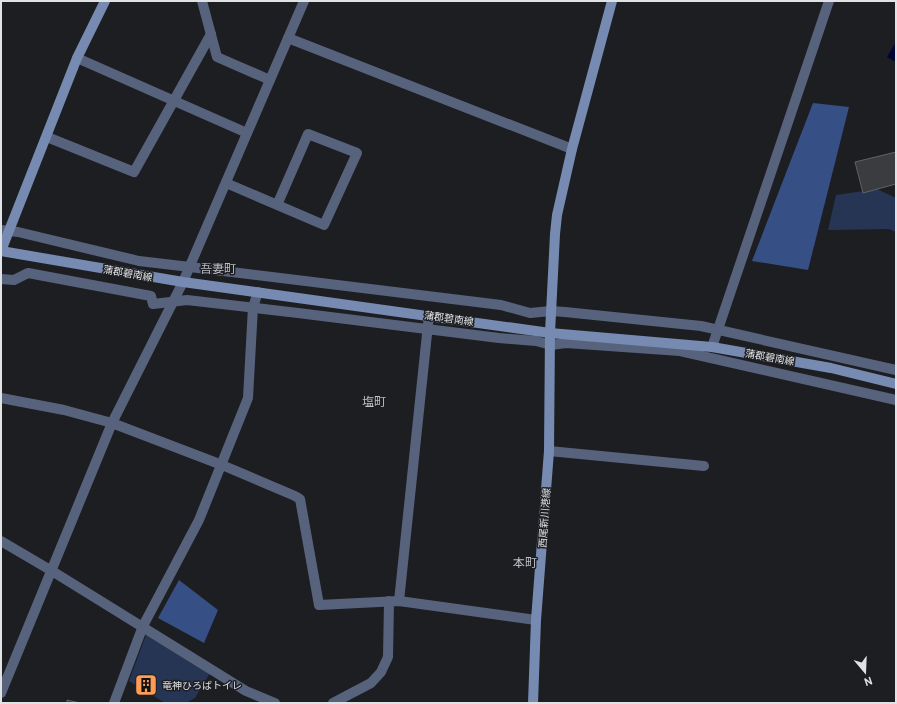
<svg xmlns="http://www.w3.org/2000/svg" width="897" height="704" viewBox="0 0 897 704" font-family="Overpass,'Noto Sans JP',sans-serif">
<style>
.green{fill:#273554}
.forest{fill:#364f85}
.water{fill:#000536}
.building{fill:#3a3c3f;stroke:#606266}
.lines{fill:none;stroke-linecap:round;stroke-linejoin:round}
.street{stroke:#57637c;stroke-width:10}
.secondary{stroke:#778bb2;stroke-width:10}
.labels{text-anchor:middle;stroke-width:3;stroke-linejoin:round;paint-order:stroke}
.street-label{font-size:10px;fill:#e0e2e4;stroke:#1d1e22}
.poi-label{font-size:10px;fill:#e0e2e4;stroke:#1d1e22;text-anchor:start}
.quarter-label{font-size:12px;fill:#bcbec3;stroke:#1d1e22}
</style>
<rect width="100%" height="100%" fill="#1d1e22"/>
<g class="green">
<path d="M 877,189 L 896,198 L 896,232 L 889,229 L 828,230 L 836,195 Z"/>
<path d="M 146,635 L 210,673 L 195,698 L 186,703 L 165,703 L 129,681 Z"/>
</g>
<g class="forest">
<path d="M 813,103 L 849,107 L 808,270 L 752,261 Z"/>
<path d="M 179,580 L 218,610 L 204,643 L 158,618 Z"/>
</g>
<path class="water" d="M 896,42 L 896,62 L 887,57 Z"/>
<g class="building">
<path d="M 896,152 L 896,184 L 863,193 L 855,162 Z"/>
<path d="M 141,676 L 156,685 L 151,693 L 136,684 Z"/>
<path d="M 67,700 L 80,703 L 67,703 Z"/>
</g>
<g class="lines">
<g class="street">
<path d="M 202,1 L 217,57 L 270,80"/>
<path d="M 288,38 L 572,149"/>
<path d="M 77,58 L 247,133"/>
<path d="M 47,137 L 134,172 L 211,34"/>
<path d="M 226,183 L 324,225 L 357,153 L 308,134 L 277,205"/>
<path d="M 1,230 L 18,232 L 139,261 L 190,267 L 501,305 L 530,313 L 551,311 L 565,312 L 701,326 L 896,370"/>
<path d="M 1,279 L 14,280 L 28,273 L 151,296 L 153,304 L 187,300 L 298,313 L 499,338 L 536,341 L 551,345 L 566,343 L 680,351 L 896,400"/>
<path d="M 712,347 L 829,1"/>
<path d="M 1,398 L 64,410 L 112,423 L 222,465 L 295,496 L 300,499 L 319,605 L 399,601 L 536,620"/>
<path d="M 549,451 L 704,466"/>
<path d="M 1,541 L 52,571 L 246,691 L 275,703"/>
<path d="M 399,601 L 429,315"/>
<path d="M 1,693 L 112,423 L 183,282 L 304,1"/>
<path d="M 114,703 L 143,626 L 199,520 L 248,398 L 253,307 L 258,292"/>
<path d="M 333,703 L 371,683 L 381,672 L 388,657 L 389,601"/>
</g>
<g class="secondary">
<path d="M 1,251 L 183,282 L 550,333 L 712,347 L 831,368 L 896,384"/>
<path d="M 1,251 L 77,58 L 105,1"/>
<path d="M 533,703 L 536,620 L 549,451 L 550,333 L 555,234 L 557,215 L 572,149 L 612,1"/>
</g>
</g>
<defs>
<g id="building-square" transform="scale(1.15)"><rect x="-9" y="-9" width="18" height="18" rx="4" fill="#fd9c57" stroke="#1d1e22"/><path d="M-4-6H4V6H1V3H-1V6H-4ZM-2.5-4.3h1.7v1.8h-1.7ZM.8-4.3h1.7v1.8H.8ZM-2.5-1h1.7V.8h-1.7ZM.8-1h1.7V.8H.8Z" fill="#111"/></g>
</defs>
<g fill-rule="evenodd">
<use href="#building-square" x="146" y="685"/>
</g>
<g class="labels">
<g class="street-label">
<text transform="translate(128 273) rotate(10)" y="4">蒲郡碧南線</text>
<text transform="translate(449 318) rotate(8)" y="4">蒲郡碧南線</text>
<text transform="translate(770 357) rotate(10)" y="4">蒲郡碧南線</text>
<text transform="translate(544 518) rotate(-86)" y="4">西尾新川港線</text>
</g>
<g class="poi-label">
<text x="162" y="689">竜神ひろばトイレ</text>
</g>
<g class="quarter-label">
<text x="218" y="273">吾妻町</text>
<text x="374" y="406">塩町</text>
<text x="525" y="567">本町</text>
</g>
</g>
<rect width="897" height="704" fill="none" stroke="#e0e2e4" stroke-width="4"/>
<g transform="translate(865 672) rotate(161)" stroke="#1d1e22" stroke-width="3" paint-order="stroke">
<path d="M0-3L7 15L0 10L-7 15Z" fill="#e0e2e4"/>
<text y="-6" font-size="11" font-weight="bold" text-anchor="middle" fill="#e0e2e4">N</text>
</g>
</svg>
